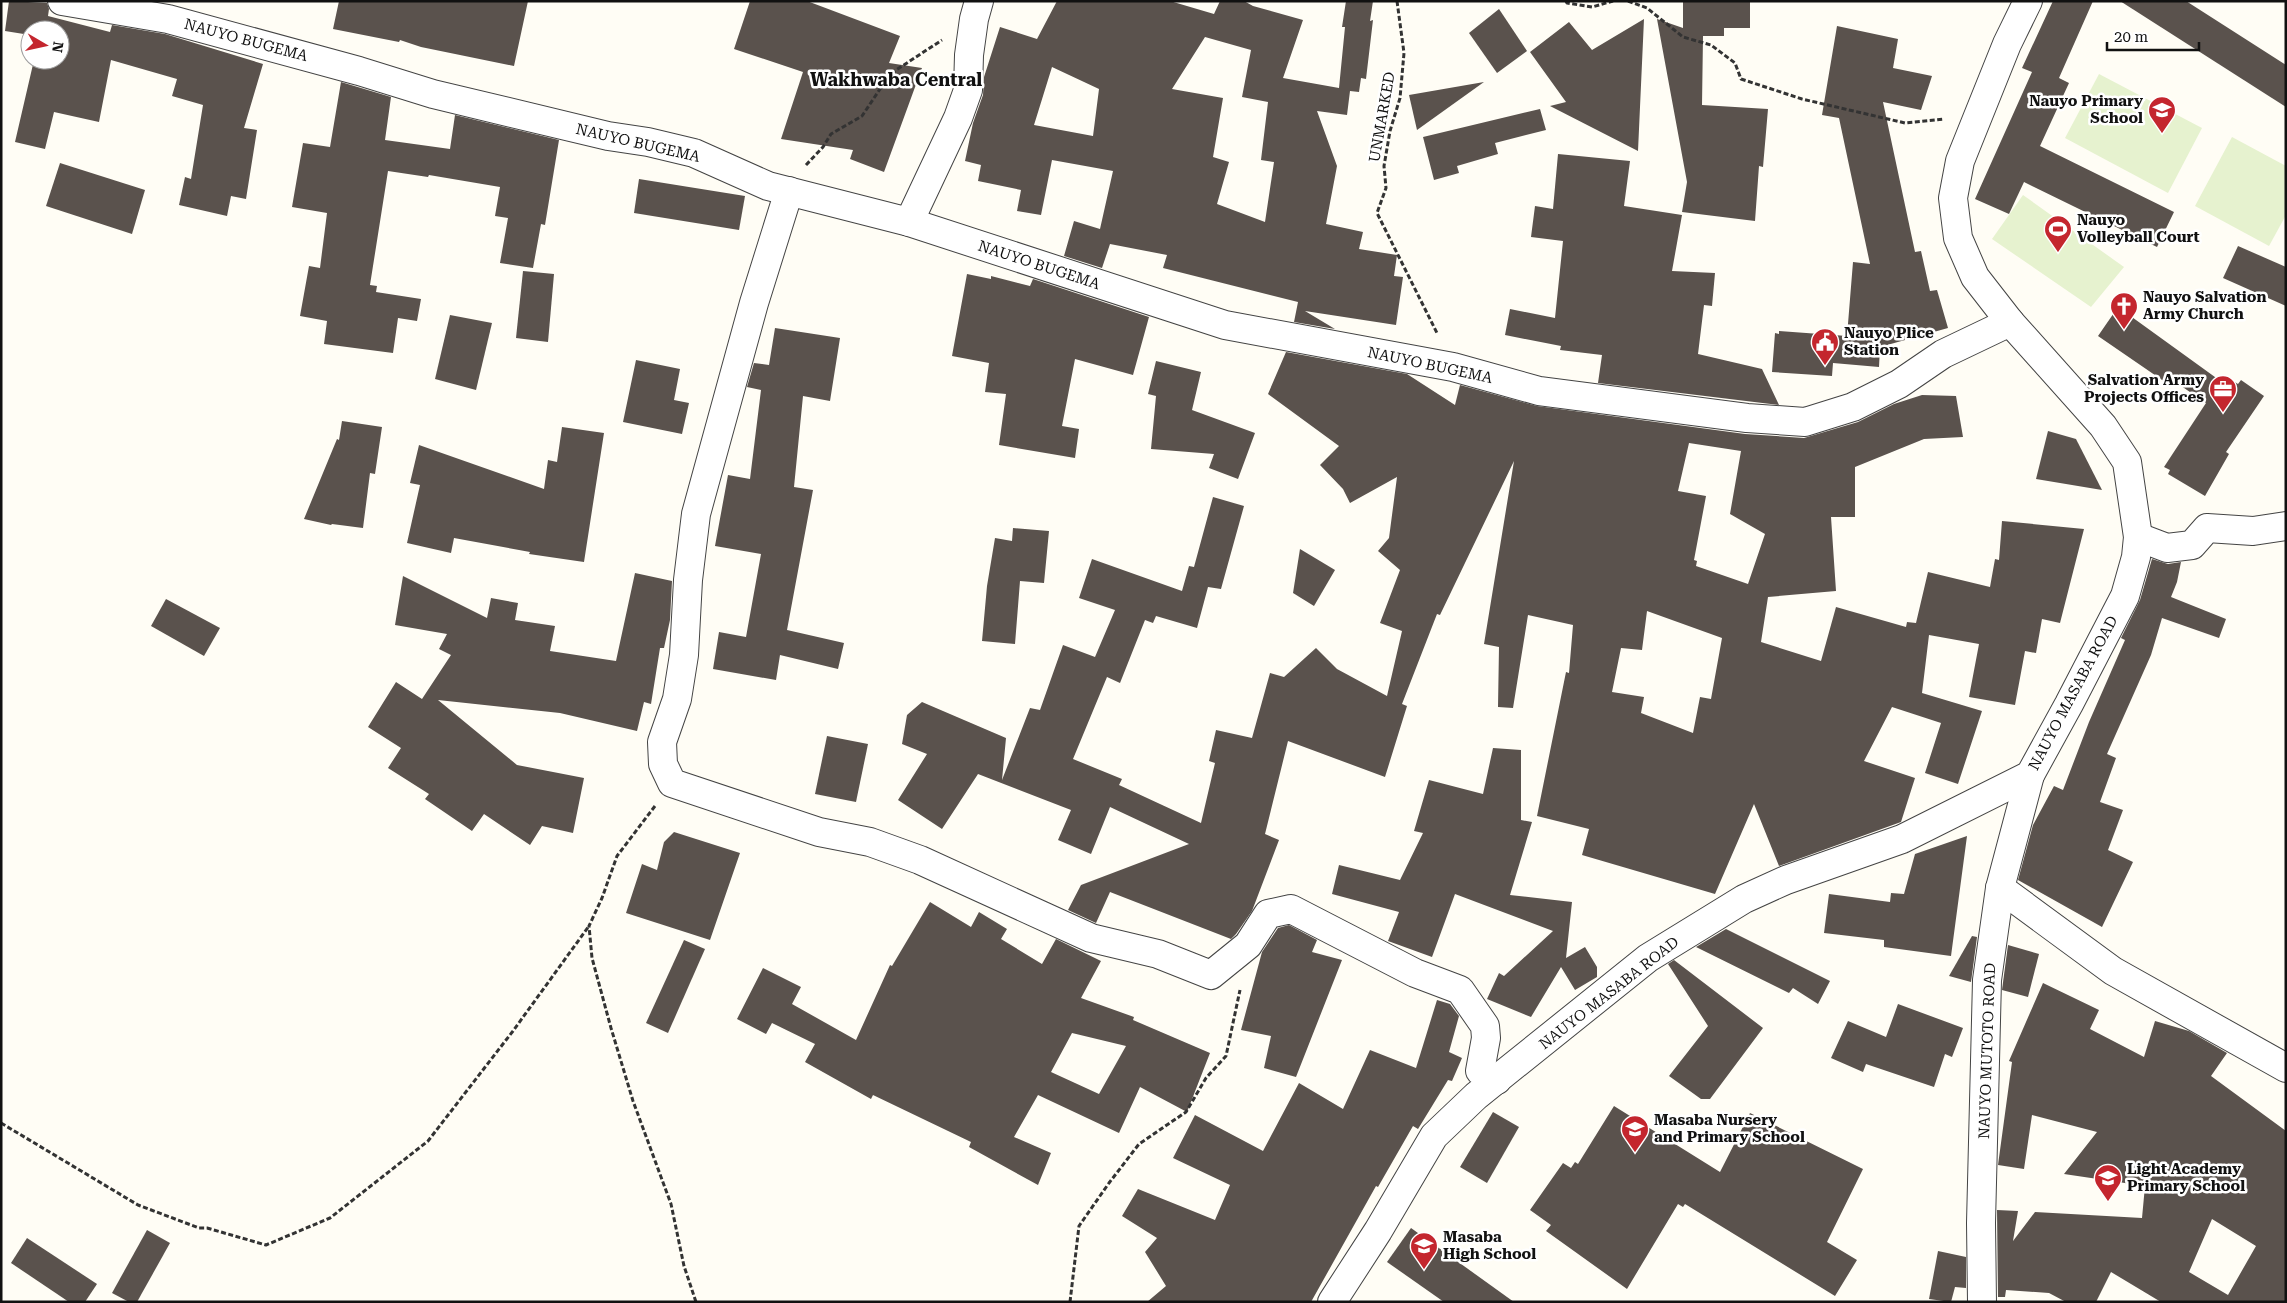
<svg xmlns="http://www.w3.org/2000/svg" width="2287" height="1303" viewBox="0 0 2287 1303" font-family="'Roboto Serif',serif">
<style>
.pitch{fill:#e6f2cf}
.building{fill:#5a524d;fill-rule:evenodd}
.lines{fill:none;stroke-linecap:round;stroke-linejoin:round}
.minor-casing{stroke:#444;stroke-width:30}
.path{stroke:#333;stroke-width:3;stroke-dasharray:5 2.5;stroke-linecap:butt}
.minor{stroke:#fff;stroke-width:28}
.labels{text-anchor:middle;stroke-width:5;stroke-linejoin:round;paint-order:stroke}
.street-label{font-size:15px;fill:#111;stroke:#fff}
.poi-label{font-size:15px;font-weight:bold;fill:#111;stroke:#fff;text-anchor:start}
.quarter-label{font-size:18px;font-weight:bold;fill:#111;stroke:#fff}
</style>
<rect width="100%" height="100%" fill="#fffdf5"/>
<g class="pitch">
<path d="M 2099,74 L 2202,128 L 2168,193 L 2065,138 Z"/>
<path d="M 2232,137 L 2286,166 L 2286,215 L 2269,246 L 2195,206 Z"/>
<path d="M 2023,195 L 2124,267 L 2091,307 L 1992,239 Z"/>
</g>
<g class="building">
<path d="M 9,1 L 47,3 L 49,9 L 48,16 L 110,32 L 112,25 L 165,34 L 263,64 L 244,128 L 257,130 L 246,199 L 231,196 L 227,216 L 179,205 L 185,177 L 191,179 L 203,105 L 172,96 L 177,79 L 111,60 L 99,122 L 54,112 L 45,149 L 15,142 L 34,60 L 60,60 L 60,30 L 30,30 L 30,35 L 5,31 Z"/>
<path d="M 339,1 L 528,1 L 514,66 L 421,47 L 400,40 L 399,42 L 333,29 Z"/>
<path d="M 750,1 L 807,1 L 900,36 L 889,63 L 922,68 L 884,172 L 850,159 L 853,150 L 781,139 L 803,72 L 734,49 Z"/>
<path d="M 1057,1 L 1170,1 L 1214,14 L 1220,1 L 1244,1 L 1253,6 L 1303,20 L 1283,78 L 1339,88 L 1345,27 L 1342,27 L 1346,1 L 1373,1 L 1370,21 L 1373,20 L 1366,79 L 1361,78 L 1359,92 L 1350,91 L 1347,115 L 1317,111 L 1337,166 L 1326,224 L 1363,232 L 1359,249 L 1397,255 L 1394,276 L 1403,277 L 1396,325 L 1305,311 L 1335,329 L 1294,322 L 1298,302 L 1163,268 L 1167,255 L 1110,244 L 1102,268 L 1064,256 L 1074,221 L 1100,229 L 1113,171 L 1052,160 L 1041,215 L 1017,211 L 1021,190 L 978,181 L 981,165 L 965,161 L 973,123 L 983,95 L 984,77 L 1000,27 L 1037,39 ZM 1205,37 L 1251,50 L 1242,97 L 1268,102 L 1261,160 L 1274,162 L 1265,222 L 1217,204 L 1229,162 L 1213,157 L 1223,98 L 1172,89 ZM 1052,67 L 1099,89 L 1093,136 L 1034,125 Z"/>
<path d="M 1683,1 L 1750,1 L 1750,28 L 1724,28 L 1724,36 L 1703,36 L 1702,105 L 1768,109 L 1763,167 L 1759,166 L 1755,221 L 1682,212 L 1687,182 L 1657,19 L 1683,28 Z"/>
<path d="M 2053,1 L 2093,1 L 2059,78 L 2069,83 L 2040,146 L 2174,212 L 2157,247 L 2024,182 L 2009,214 L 1975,199 L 2032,72 L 2022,68 Z"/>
<path d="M 2120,1 L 2186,1 L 2286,65 L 2286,107 Z"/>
<path d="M 1499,9 L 1527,51 L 1497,73 L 1469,33 Z"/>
<path d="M 1644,19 L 1638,151 L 1550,106 L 1566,102 L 1530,52 L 1569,22 L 1592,50 Z"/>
<path d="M 1837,26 L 1898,39 L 1893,68 L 1932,76 L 1921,110 L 1883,102 L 1915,252 L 1921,251 L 1930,291 L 1937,290 L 1948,328 L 1880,347 L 1879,367 L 1833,363 L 1832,376 L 1772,372 L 1775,333 L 1779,334 L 1779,331 L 1847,336 L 1853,262 L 1870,264 L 1839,118 L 1822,115 Z"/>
<path d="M 341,82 L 391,97 L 385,140 L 450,149 L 455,115 L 559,140 L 545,225 L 541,224 L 533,268 L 500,263 L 508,218 L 495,216 L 500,187 L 429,175 L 428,177 L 388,171 L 370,285 L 377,286 L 376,292 L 421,299 L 417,321 L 398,318 L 393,353 L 324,344 L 327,321 L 300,316 L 309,266 L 320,268 L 327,213 L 292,207 L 303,143 L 330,147 Z"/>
<path d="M 1484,82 L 1417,130 L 1409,95 Z"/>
<path d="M 1540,109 L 1546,130 L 1495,143 L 1498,154 L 1457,166 L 1459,173 L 1434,180 L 1423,137 Z"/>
<path d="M 1558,154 L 1630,161 L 1624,206 L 1682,215 L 1672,271 L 1715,273 L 1712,306 L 1704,305 L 1698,354 L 1762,369 L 1779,405 L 1598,383 L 1602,355 L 1560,350 L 1561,346 L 1505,335 L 1510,309 L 1555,318 L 1563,241 L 1531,237 L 1535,206 L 1553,209 Z"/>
<path d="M 60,163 L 145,190 L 132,234 L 46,206 Z"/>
<path d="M 639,179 L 745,196 L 739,230 L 634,213 Z"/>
<path d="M 2238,246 L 2286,267 L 2286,306 L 2223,278 Z"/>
<path d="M 523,271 L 554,274 L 548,342 L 516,338 Z"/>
<path d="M 967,274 L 991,279 L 991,276 L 1030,286 L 1033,279 L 1149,317 L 1133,375 L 1075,359 L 1062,426 L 1079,429 L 1075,458 L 999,445 L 1006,394 L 985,392 L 989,363 L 952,356 Z"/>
<path d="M 2118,307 L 2226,385 L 2230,379 L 2238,384 L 2241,380 L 2264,396 L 2226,452 L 2229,454 L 2205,496 L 2168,474 L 2170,470 L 2164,467 L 2206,403 L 2168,377 L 2165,382 L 2098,336 Z"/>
<path d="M 450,315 L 492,323 L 476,390 L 435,379 Z"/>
<path d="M 775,328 L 840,338 L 830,401 L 803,396 L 794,487 L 813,490 L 787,630 L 844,643 L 838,669 L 780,655 L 776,680 L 713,669 L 719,632 L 746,637 L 761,554 L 715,546 L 728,475 L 750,479 L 761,390 L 747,387 L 754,363 L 769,365 Z"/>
<path d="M 1286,352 L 1407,374 L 1455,405 L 1460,385 L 1537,406 L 1745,434 L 1804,438 L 1858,422 L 1894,404 L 1922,395 L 1956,396 L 1963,437 L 1924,439 L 1855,467 L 1855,517 L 1831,517 L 1836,591 L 1768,597 L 1761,642 L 1821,661 L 1836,607 L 1906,627 L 1907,622 L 1916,623 L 1928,572 L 1990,587 L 1995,559 L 1999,560 L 2002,521 L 2084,529 L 2060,623 L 2042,619 L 2036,653 L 2025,651 L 2015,705 L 1969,697 L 1979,644 L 1929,635 L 1922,693 L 1982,711 L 1958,784 L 1925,773 L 1941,723 L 1892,707 L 1864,761 L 1915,778 L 1901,822 L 1779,866 L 1754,804 L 1715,894 L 1582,855 L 1589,829 L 1537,816 L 1566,672 L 1569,673 L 1573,625 L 1528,615 L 1513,708 L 1498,707 L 1499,647 L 1484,644 L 1514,461 L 1440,615 L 1437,614 L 1402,704 L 1407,706 L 1385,777 L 1288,741 L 1265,834 L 1279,840 L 1252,911 L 1236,934 L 1231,939 L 1110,892 L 1096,923 L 1068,910 L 1081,885 L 1189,844 L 1110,807 L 1091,854 L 1058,840 L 1071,810 L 978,774 L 942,829 L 898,800 L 927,754 L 902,744 L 907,715 L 922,702 L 1006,738 L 1002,780 L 1030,708 L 1040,710 L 1063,645 L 1095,657 L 1115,610 L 1079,598 L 1092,559 L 1182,591 L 1189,566 L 1194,567 L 1213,497 L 1244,506 L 1221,589 L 1208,587 L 1197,628 L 1156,616 L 1153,623 L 1145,620 L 1120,683 L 1107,677 L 1073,759 L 1122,779 L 1119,785 L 1201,823 L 1215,763 L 1209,761 L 1216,730 L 1252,738 L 1270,673 L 1284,677 L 1316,648 L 1337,669 L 1387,696 L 1402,631 L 1380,623 L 1400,570 L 1378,551 L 1389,538 L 1397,477 L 1350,503 L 1343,489 L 1320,465 L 1339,446 L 1268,394 ZM 1689,443 L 1741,451 L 1730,514 L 1765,534 L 1748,584 L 1696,566 L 1697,561 L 1694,560 L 1706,496 L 1678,491 ZM 1647,611 L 1722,638 L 1711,699 L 1700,697 L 1693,733 L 1641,713 L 1644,697 L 1612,692 L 1621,648 L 1642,650 Z"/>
<path d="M 636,360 L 680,369 L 674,400 L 689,403 L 682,434 L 623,422 Z"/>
<path d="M 1156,361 L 1201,372 L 1192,410 L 1255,433 L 1238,479 L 1209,468 L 1214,454 L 1151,449 L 1156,396 L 1148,394 Z"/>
<path d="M 342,421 L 382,427 L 375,474 L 370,473 L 363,528 L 332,524 L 331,525 L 304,519 L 337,439 L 339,440 Z"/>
<path d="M 562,427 L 604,433 L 584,562 L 529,554 L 530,552 L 454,538 L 451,553 L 407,543 L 420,485 L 410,483 L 419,445 L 544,489 L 548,460 L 557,462 Z"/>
<path d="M 2048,431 L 2076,439 L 2102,490 L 2036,479 Z"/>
<path d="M 1013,528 L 1049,531 L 1044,583 L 1020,581 L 1015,644 L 982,641 L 987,586 L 995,538 L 1012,541 Z"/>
<path d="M 1300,549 L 1335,570 L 1314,606 L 1293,593 Z"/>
<path d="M 2152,559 L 2168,564 L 2181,562 L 2177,582 L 2171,597 L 2226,619 L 2219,638 L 2162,618 L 2151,655 L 2107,754 L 2116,758 L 2100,802 L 2123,810 L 2108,850 L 2133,862 L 2102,927 L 2018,880 L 2033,825 L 2054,786 L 2063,790 L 2089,722 L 2125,640 L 2121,638 L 2140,600 Z"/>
<path d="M 635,573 L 672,581 L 670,620 L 664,648 L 660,648 L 651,704 L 644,702 L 637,731 L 560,713 L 438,700 L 517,765 L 584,778 L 573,833 L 542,826 L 530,845 L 484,814 L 472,831 L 425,799 L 429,794 L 388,768 L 401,748 L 368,727 L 396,682 L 422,699 L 451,655 L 439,649 L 447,634 L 395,625 L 403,576 L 487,618 L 491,598 L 518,603 L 515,620 L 555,626 L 550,651 L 616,661 Z"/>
<path d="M 166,599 L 220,628 L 204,656 L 151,626 Z"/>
<path d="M 827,736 L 868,744 L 856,802 L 815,794 Z"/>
<path d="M 1493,748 L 1521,750 L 1521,820 L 1532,822 L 1510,895 L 1572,902 L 1566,958 L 1585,947 L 1597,967 L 1597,977 L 1575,990 L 1561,967 L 1531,1017 L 1487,999 L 1499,973 L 1504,976 L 1553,931 L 1455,894 L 1432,957 L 1388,941 L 1399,912 L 1332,894 L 1339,865 L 1400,880 L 1423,833 L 1414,831 L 1429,780 L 1483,794 Z"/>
<path d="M 674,832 L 740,853 L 710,940 L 626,913 L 642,864 L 657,870 L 664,842 Z"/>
<path d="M 1967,836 L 1951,956 L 1884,947 L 1884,940 L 1824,933 L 1829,894 L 1890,902 L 1891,893 L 1904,894 L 1915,854 Z"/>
<path d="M 930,902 L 971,927 L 979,912 L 1007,929 L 1001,939 L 1042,964 L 1056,939 L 1101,961 L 1081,998 L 1134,1017 L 1133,1020 L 1210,1053 L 1187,1112 L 1140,1087 L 1119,1133 L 1038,1095 L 1014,1137 L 1051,1153 L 1038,1185 L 969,1147 L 971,1142 L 873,1095 L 871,1099 L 805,1062 L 815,1044 L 772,1023 L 766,1034 L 737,1019 L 763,968 L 801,987 L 792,1004 L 856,1040 L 890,965 L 892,966 ZM 1072,1033 L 1126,1046 L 1099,1094 L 1051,1072 Z"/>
<path d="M 1289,925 L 1317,940 L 1312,952 L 1342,960 L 1296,1077 L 1264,1068 L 1271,1036 L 1241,1030 L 1262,952 L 1278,928 Z"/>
<path d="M 1726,929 L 1830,981 L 1818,1004 L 1793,988 L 1789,993 L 1696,947 Z"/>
<path d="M 1972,936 L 1977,937 L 1971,982 L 1949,976 Z"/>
<path d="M 684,940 L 705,949 L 668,1033 L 646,1023 Z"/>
<path d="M 2008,945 L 2039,954 L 2028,997 L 2002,990 Z"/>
<path d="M 1674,960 L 1763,1028 L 1710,1099 L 1701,1099 L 1669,1076 L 1708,1026 L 1668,964 Z"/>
<path d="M 2043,983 L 2099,1010 L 2090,1029 L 2144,1057 L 2155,1021 L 2189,1031 L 2227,1053 L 2211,1076 L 2286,1131 L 2286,1302 L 2161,1302 L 2111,1272 L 2096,1302 L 2066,1302 L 2049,1293 L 2006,1290 L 2005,1297 L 1998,1297 L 1997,1210 L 2018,1211 L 2013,1241 L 2035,1212 L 2142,1218 L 2145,1186 L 2064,1174 L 2097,1132 L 2032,1115 L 2024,1169 L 1998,1165 L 2012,1062 L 2009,1061 ZM 2212,1219 L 2256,1246 L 2228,1295 L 2189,1272 Z"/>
<path d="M 1437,1000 L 1450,1004 L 1459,1016 L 1449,1052 L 1462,1058 L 1452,1081 L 1448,1080 L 1418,1129 L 1413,1126 L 1378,1187 L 1376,1186 L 1311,1302 L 1147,1302 L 1166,1286 L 1145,1252 L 1157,1238 L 1122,1216 L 1138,1189 L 1215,1220 L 1230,1185 L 1173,1158 L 1195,1115 L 1263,1151 L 1299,1083 L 1343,1109 L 1370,1050 L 1416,1068 Z"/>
<path d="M 1898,1004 L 1963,1028 L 1952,1057 L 1945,1054 L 1934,1087 L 1866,1064 L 1863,1072 L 1831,1058 L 1848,1021 L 1886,1037 Z"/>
<path d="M 1614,1106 L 1720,1172 L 1750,1113 L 1863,1169 L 1827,1242 L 1857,1260 L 1835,1296 L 1685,1204 L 1683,1207 L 1678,1204 L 1627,1289 L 1546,1231 L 1551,1225 L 1530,1210 L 1563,1163 L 1571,1168 L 1575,1162 L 1578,1164 Z"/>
<path d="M 1493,1112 L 1519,1127 L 1487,1183 L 1460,1167 Z"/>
<path d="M 1411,1228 L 1514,1302 L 1444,1302 L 1387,1262 Z"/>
<path d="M 147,1230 L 170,1243 L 137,1302 L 129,1302 L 112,1293 Z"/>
<path d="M 27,1238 L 97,1284 L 85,1302 L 69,1302 L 11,1263 Z"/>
<path d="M 1938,1251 L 1966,1257 L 1966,1288 L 1955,1287 L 1951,1302 L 1929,1299 Z"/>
</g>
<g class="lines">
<g class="minor-casing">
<g id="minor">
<path d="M 62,1 L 168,19 L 359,71 L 433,94 L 608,136 L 648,142 L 694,153 L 768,186 L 909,222 L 1225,325 L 1453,367 L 1539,391 L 1747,418 L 1805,422 L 1853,407 L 1899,384 L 1943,354 L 2010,322"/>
<path d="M 789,191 L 754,303 L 696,514 L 688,580 L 684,655 L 677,699 L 662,742 L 663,764 L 672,783 L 819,832 L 870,842 L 920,860 L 1091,938 L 1158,954 L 1211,975 L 1248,945 L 1268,914 L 1291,909 L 1415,973 L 1460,990 L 1485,1026 L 1486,1038 L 1480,1071 L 1497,1080"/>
<path d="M 909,222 L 958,118 L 968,90 L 969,55 L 974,19 L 979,1"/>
<path d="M 2138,537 L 2167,548 L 2192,545 L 2207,528 L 2253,531 L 2286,526"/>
<path d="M 2000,888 L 2113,971 L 2286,1068"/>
<path d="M 1332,1302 L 1378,1231 L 1434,1136 L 1476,1096 L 1648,958 L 1744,899 L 1786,880 L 1902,839 L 2030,775 L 2069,704 L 2125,596 L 2136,557 L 2138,537 L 2127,462 L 2103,426 L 2010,322 L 1975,277 L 1958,238 L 1953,198 L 1960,161 L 2007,44 L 2028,1"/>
<path d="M 1982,1302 L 1981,1223 L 1987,980 L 2000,888 L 2030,775"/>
</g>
</g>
<g class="path">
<path d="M 1397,1 L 1404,53 L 1400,98 L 1390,131 L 1384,166 L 1386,188 L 1377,213 L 1437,333"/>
<path d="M 1566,1 L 1567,3 L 1592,7 L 1613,1"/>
<path d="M 1628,1 L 1647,8 L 1683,37 L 1711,45 L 1735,63 L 1741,79 L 1802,99 L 1905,123 L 1944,119"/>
<path d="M 806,165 L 823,147 L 831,134 L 862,116 L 890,74 L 942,40"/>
<path d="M 655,806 L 617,856 L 602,898 L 589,926 L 592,958 L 611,1028 L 633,1101 L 671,1204 L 684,1266 L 696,1302"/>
<path d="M 1,1123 L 138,1205 L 199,1228 L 207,1228 L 266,1245 L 330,1218 L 428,1141 L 513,1031 L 589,926"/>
<path d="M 1070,1302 L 1079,1226 L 1109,1183 L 1139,1144 L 1186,1112 L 1206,1078 L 1226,1056 L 1240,990"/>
</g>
<use href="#minor" class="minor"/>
</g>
<defs>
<g id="school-pin" transform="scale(1.4375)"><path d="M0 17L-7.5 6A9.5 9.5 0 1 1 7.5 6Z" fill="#c4262e" stroke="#fff"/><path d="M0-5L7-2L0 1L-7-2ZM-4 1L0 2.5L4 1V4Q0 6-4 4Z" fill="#fff"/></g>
<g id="stadium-pin" transform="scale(1.4375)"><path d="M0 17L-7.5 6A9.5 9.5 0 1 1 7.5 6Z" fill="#c4262e" stroke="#fff"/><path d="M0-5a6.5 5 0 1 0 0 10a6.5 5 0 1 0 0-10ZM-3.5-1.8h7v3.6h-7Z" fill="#fff"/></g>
<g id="church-pin" transform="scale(1.4375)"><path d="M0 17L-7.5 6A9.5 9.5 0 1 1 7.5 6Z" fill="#c4262e" stroke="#fff"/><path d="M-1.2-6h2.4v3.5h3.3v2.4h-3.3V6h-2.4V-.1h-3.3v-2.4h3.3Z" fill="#fff"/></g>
<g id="civic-pin" transform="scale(1.4375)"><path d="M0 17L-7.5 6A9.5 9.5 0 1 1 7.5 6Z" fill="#c4262e" stroke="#fff"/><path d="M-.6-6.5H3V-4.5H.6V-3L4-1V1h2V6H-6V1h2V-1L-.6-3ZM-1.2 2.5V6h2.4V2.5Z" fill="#fff"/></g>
<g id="office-pin" transform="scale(1.4375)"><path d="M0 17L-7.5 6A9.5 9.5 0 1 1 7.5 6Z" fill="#c4262e" stroke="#fff"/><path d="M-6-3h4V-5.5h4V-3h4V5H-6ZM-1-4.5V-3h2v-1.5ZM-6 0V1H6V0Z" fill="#fff"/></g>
</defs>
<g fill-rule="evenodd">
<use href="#school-pin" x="2162" y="110"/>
<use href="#stadium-pin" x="2058" y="229"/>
<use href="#church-pin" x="2124" y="306"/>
<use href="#civic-pin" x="1825" y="342"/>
<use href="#office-pin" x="2223" y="389"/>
<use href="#school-pin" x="1635" y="1129"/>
<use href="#school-pin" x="2108" y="1178"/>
<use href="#school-pin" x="1424" y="1246"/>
</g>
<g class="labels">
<g class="street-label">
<text transform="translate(246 40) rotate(15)" y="5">NAUYO BUGEMA</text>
<text transform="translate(1382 117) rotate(-80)" y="5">UNMARKED</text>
<text transform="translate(638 143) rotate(13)" y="5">NAUYO BUGEMA</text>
<text transform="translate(1039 265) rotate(18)" y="5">NAUYO BUGEMA</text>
<text transform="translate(1430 365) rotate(12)" y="5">NAUYO BUGEMA</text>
<text transform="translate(2073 693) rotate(-62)" y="5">NAUYO MASABA ROAD</text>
<text transform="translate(1609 993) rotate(-38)" y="5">NAUYO MASABA ROAD</text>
<text transform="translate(1987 1051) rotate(-88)" y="5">NAUYO MUTOTO ROAD</text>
</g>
<g class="poi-label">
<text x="2143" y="106" text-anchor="end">Nauyo Primary<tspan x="2143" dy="17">School</tspan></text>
<text x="2077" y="225">Nauyo<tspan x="2077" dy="17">Volleyball Court</tspan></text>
<text x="2143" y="302">Nauyo Salvation<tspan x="2143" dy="17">Army Church</tspan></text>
<text x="1844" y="338">Nauyo Plice<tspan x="1844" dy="17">Station</tspan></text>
<text x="2204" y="385" text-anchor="end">Salvation Army<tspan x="2204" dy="17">Projects Offices</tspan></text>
<text x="1654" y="1125">Masaba Nursery<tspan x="1654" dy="17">and Primary School</tspan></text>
<text x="2127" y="1174">Light Academy<tspan x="2127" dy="17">Primary School</tspan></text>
<text x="1443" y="1242">Masaba<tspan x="1443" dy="17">High School</tspan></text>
</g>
<g class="quarter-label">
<text x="896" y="86">Wakhwaba Central</text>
</g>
</g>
<rect width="2287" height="1303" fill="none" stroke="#111111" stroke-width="5"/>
<g transform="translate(45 45) rotate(99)"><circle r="24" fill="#ffffff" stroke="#a0a0a0"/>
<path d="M0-4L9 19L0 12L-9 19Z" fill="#c4262e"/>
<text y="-8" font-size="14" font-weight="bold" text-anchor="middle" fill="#111111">N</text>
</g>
<path d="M2107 42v8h92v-8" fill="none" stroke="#111111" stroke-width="2.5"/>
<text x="2114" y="42" font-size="15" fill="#111111" stroke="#ffffff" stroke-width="4" paint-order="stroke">20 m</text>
</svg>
